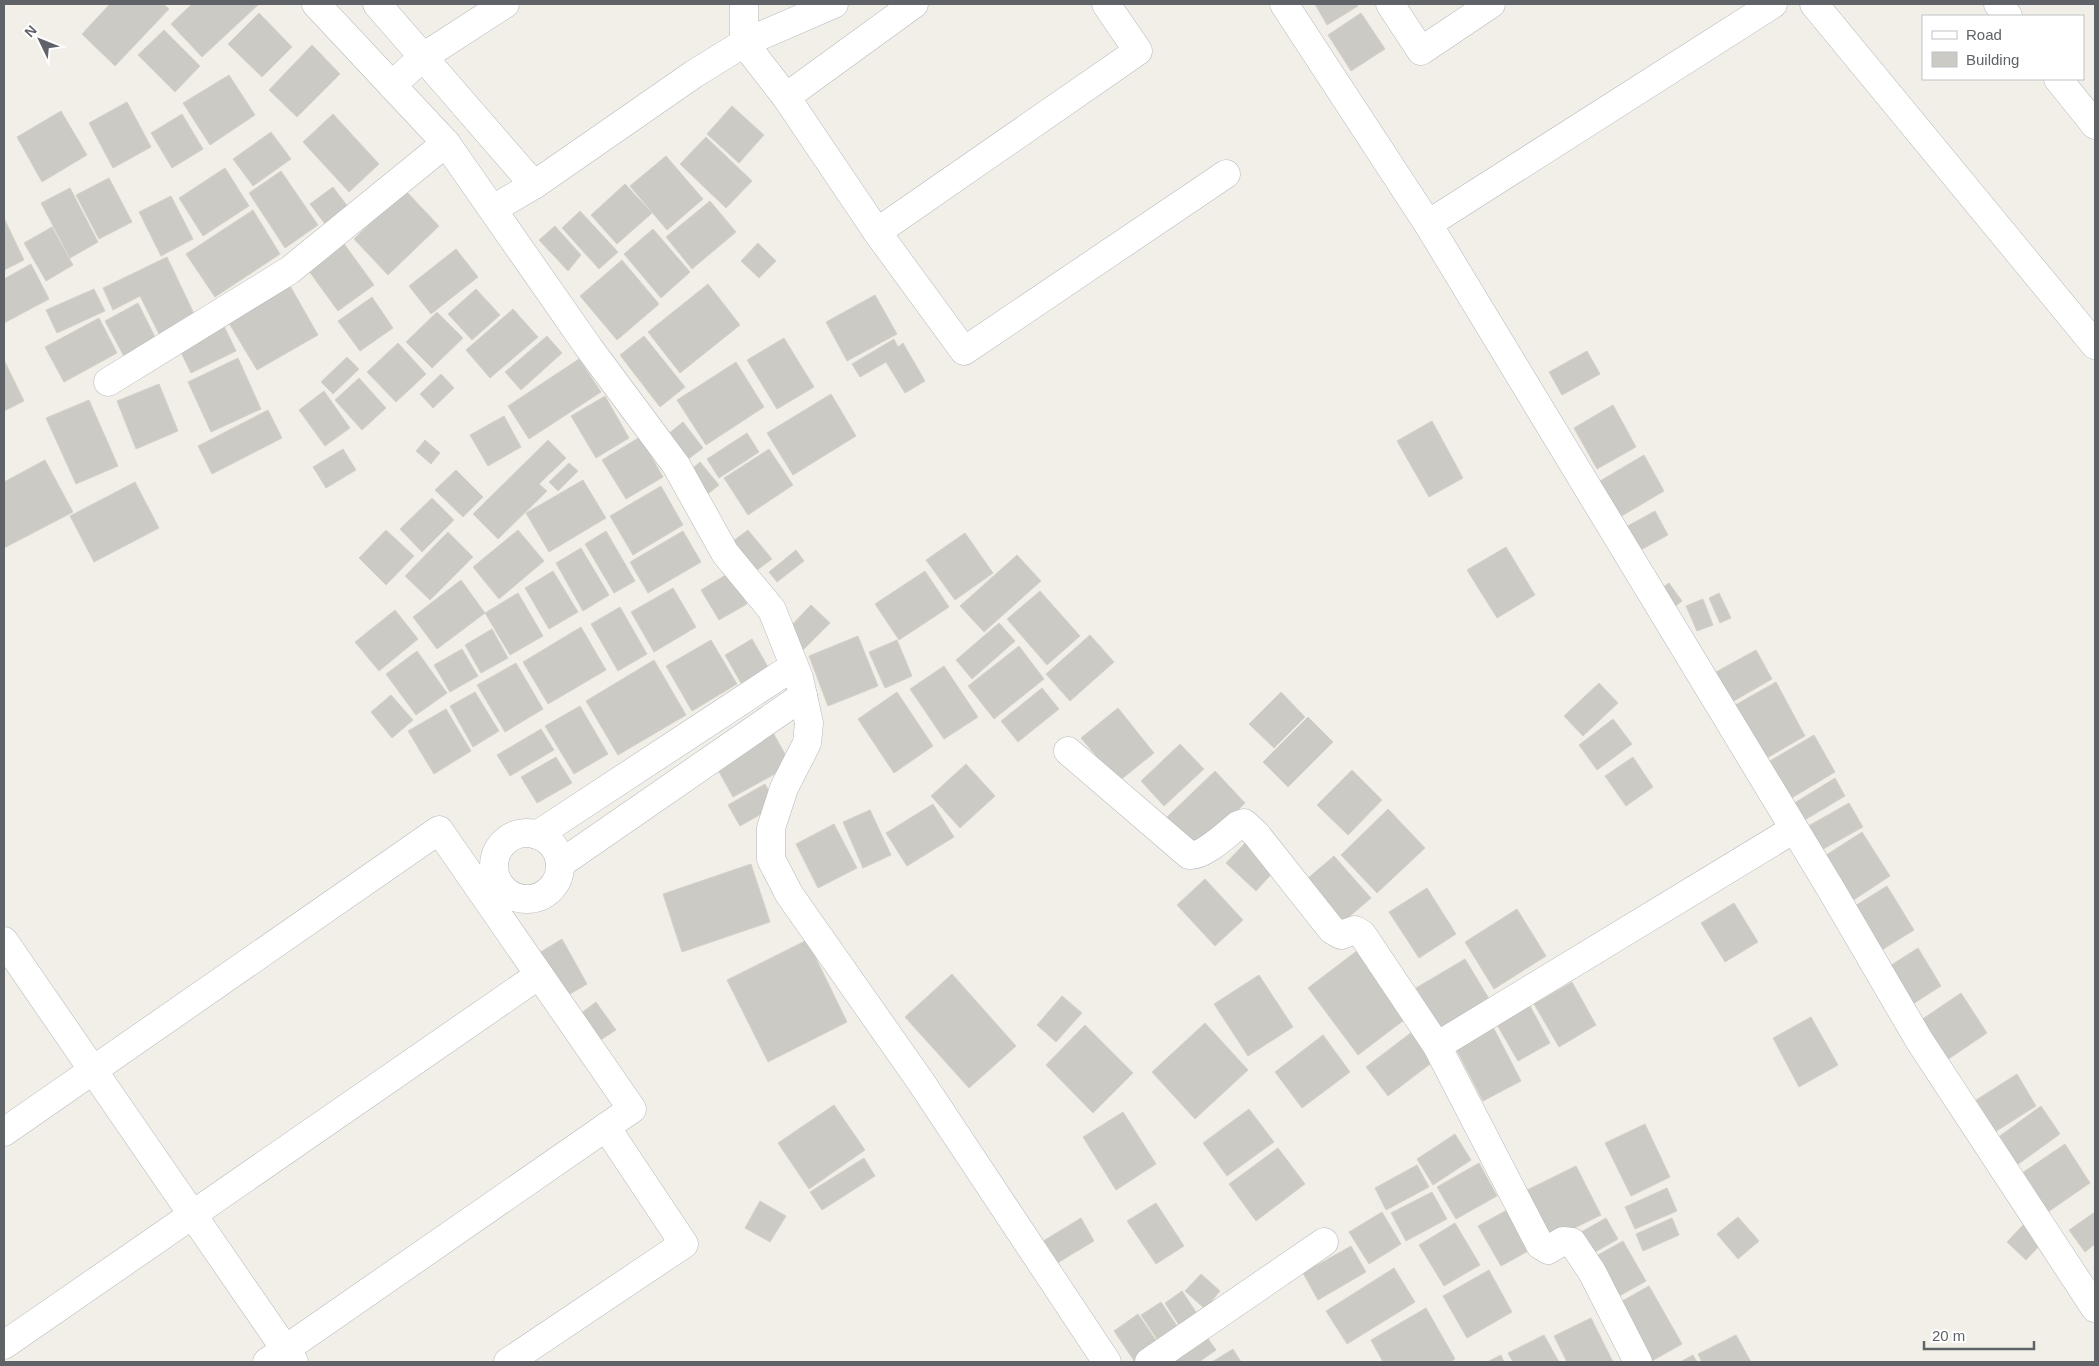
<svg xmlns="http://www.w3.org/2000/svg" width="2099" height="1366" viewBox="0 0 2099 1366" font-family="Arial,sans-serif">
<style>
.building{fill:#cccac5;stroke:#d6d1c6}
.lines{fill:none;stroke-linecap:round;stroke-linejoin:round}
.minor-casing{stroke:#b5b8bc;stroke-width:29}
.minor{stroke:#fff;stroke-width:28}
</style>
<rect width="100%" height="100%" fill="#f1efe8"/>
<g class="building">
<path d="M 110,4 L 163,4 L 169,9 L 115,66 L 82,34 Z"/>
<path d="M 192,4 L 259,4 L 202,57 L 171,24 Z"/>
<path d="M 1315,4 L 1356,4 L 1358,6 L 1327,25 Z"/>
<path d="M 259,13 L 292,47 L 262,77 L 228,44 Z"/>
<path d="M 1361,13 L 1385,49 L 1351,71 L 1328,35 Z"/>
<path d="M 164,30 L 200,66 L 175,92 L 138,55 Z"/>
<path d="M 312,45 L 340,74 L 297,117 L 269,90 Z"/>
<path d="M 229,75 L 255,115 L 210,145 L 183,103 Z"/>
<path d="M 127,102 L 151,147 L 113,168 L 89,123 Z"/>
<path d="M 732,106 L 764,135 L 739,163 L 707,134 Z"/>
<path d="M 61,111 L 87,155 L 42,182 L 17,137 Z"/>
<path d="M 182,114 L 203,149 L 172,168 L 151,133 Z"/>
<path d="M 333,114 L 379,164 L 349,192 L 303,142 Z"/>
<path d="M 271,132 L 291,159 L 253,186 L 233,159 Z"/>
<path d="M 706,137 L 752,181 L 726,208 L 680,164 Z"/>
<path d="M 666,156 L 703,199 L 667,230 L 630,186 Z"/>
<path d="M 225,168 L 249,206 L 203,236 L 179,198 Z"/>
<path d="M 281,171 L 318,225 L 285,248 L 249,193 Z"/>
<path d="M 109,178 L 132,222 L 99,239 L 76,195 Z"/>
<path d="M 625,184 L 652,213 L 617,244 L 591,215 Z"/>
<path d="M 333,187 L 354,215 L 331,232 L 310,204 Z"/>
<path d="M 70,188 L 98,242 L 70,258 L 41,203 Z"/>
<path d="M 405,190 L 439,226 L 388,275 L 354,239 Z"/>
<path d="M 171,196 L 193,239 L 161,256 L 139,212 Z"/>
<path d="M 710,201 L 736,232 L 692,269 L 666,237 Z"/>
<path d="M 253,210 L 280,254 L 215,297 L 186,254 Z"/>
<path d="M 580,211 L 618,252 L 599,269 L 562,228 Z"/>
<path d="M 4,218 L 24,260 L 4,270 Z"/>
<path d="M 555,226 L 581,255 L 568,271 L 539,240 Z"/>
<path d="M 52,227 L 73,265 L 46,281 L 24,243 Z"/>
<path d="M 653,229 L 690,272 L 661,298 L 624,254 Z"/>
<path d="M 342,241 L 374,285 L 338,311 L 306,267 Z"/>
<path d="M 758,243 L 776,261 L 759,278 L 741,261 Z"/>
<path d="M 456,249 L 478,277 L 431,314 L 409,286 Z"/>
<path d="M 167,257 L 197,320 L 161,338 L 140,296 L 113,310 L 103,288 Z"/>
<path d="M 622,260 L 659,304 L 617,340 L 580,296 Z"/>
<path d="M 31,264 L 49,299 L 4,323 L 4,279 Z"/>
<path d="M 289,284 L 318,335 L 257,370 L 227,320 Z"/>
<path d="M 708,284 L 740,325 L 680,373 L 648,332 Z"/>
<path d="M 94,289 L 105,311 L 57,333 L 46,310 Z"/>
<path d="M 476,289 L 500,315 L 472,340 L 448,314 Z"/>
<path d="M 875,295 L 897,334 L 847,361 L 826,322 Z"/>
<path d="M 372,297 L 393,328 L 360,351 L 338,321 Z"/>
<path d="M 138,303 L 158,343 L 126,360 L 105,321 Z"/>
<path d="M 513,309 L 538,337 L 490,378 L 466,350 Z"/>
<path d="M 437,312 L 463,338 L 432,368 L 406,342 Z"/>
<path d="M 99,318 L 117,353 L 64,382 L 45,347 Z"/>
<path d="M 222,322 L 236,351 L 191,373 L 177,344 Z"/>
<path d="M 547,336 L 562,353 L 521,390 L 505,372 Z"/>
<path d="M 644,336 L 685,387 L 660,407 L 620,355 Z"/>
<path d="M 784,338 L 814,387 L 777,409 L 747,360 Z"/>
<path d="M 894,339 L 898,347 L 903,343 L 925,381 L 905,393 L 886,362 L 860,377 L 852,364 Z"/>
<path d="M 398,343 L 426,374 L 396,402 L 367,372 Z"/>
<path d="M 1587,351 L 1600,374 L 1562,395 L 1549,372 Z"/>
<path d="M 347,357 L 359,369 L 333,394 L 321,382 Z"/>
<path d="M 238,358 L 261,409 L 211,432 L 188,382 Z"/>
<path d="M 579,359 L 601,392 L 529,439 L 508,406 Z"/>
<path d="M 4,360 L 24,401 L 4,411 Z"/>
<path d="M 736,362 L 764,407 L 706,445 L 677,400 Z"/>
<path d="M 441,374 L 454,388 L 433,408 L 420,394 Z"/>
<path d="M 359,378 L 386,408 L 362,430 L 335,400 Z"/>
<path d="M 159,384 L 178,431 L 136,449 L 117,401 Z"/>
<path d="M 324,391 L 350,428 L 325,446 L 299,410 Z"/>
<path d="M 831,394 L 856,436 L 793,475 L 767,433 Z"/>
<path d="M 605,396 L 629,438 L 596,458 L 571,416 Z"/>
<path d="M 89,400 L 118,466 L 76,484 L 46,418 Z"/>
<path d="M 1613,405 L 1636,447 L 1597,469 L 1574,428 Z"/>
<path d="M 268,410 L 282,438 L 212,474 L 198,446 Z"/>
<path d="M 504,416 L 521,447 L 488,466 L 470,435 Z"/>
<path d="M 1432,421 L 1463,478 L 1429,497 L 1397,441 Z"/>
<path d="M 683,422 L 703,448 L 687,460 L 668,434 Z"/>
<path d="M 747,433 L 759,452 L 719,478 L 707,459 Z"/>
<path d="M 640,437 L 663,477 L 626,499 L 602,460 Z"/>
<path d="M 425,440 L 440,453 L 431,464 L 416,451 Z"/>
<path d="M 548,440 L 566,458 L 539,484 L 547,491 L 498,539 L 473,514 Z"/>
<path d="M 343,449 L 356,470 L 326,488 L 313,467 Z"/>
<path d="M 769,449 L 793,485 L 748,515 L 724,478 Z"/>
<path d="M 1644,455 L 1664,491 L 1620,517 L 1600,481 Z"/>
<path d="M 45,460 L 73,512 L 4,548 L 4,482 Z"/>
<path d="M 700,462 L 719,485 L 704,497 L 686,474 Z"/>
<path d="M 569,463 L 578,471 L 558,491 L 549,482 Z"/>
<path d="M 456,470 L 483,497 L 463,517 L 435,490 Z"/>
<path d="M 583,480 L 606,518 L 549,552 L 526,513 Z"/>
<path d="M 135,482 L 159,528 L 94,562 L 70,516 Z"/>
<path d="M 661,486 L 683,525 L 633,555 L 610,516 Z"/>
<path d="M 432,498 L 454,520 L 422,552 L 400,529 Z"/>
<path d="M 1655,511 L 1668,535 L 1637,552 L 1624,528 Z"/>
<path d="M 386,530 L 414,556 L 386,585 L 359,558 Z"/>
<path d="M 518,530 L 544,561 L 499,599 L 473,567 Z"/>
<path d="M 748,530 L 772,559 L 753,573 L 729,544 Z"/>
<path d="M 606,531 L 635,581 L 614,593 L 585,544 Z"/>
<path d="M 683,531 L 701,562 L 648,593 L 630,562 Z"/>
<path d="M 448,532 L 473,557 L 430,600 L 405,576 Z"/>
<path d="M 965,533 L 993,573 L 955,600 L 926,560 Z"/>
<path d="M 1506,547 L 1535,595 L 1497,618 L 1467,570 Z"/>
<path d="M 581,548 L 609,595 L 583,611 L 556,563 Z"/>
<path d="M 796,550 L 804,561 L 777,582 L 769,572 Z"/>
<path d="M 1017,555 L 1041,581 L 984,632 L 960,606 Z"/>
<path d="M 553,571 L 578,612 L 549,629 L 525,588 Z"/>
<path d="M 925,571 L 949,607 L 899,640 L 875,604 Z"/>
<path d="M 729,573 L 747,604 L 719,620 L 701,590 Z"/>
<path d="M 461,580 L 485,613 L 437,649 L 413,617 Z"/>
<path d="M 1669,583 L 1682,601 L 1668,612 L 1654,594 Z"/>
<path d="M 673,588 L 696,627 L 654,652 L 631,612 Z"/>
<path d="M 1040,591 L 1080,636 L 1047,665 L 1007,619 Z"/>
<path d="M 518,593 L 543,636 L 510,655 L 485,613 Z"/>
<path d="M 1719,593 L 1731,618 L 1720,623 L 1709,598 Z"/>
<path d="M 1703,599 L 1713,625 L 1697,631 L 1686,606 Z"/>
<path d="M 811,605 L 830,623 L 803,650 L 785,632 Z"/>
<path d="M 620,607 L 647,654 L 618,671 L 591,624 Z"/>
<path d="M 395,610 L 418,639 L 379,671 L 355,642 Z"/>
<path d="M 999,623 L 1015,641 L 972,679 L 956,660 Z"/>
<path d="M 581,627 L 606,670 L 548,704 L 523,662 Z"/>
<path d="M 492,629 L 508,658 L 481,673 L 465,645 Z"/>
<path d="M 1090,635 L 1114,662 L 1070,701 L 1046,674 Z"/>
<path d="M 858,636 L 878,686 L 828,706 L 809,656 Z"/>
<path d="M 752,639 L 768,667 L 741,683 L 725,655 Z"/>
<path d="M 711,640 L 737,684 L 692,711 L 666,666 Z"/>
<path d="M 897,640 L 912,676 L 885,688 L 869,652 Z"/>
<path d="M 1019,646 L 1044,679 L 994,719 L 968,686 Z"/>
<path d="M 462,649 L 478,676 L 450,692 L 434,665 Z"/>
<path d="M 1756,650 L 1772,679 L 1732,702 L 1716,672 Z"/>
<path d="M 417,651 L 447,693 L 416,715 L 386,674 Z"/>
<path d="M 654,660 L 686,715 L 618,755 L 586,701 Z"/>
<path d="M 516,663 L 543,709 L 505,732 L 477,685 Z"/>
<path d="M 944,666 L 978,717 L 944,739 L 910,689 Z"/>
<path d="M 1776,682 L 1805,736 L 1760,762 L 1730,708 Z"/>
<path d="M 1599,683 L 1618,703 L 1583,736 L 1564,716 Z"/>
<path d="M 1042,688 L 1059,709 L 1018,742 L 1001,721 Z"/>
<path d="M 475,692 L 499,731 L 473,747 L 450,706 Z"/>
<path d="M 897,692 L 933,746 L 894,773 L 858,719 Z"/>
<path d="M 1281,692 L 1305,717 L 1274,748 L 1249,724 Z"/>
<path d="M 391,695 L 413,720 L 392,738 L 371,712 Z"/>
<path d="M 580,706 L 608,754 L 574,774 L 545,726 Z"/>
<path d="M 1118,708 L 1154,753 L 1118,782 L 1081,738 Z"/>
<path d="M 446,709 L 471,751 L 434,774 L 408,731 Z"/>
<path d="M 1308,717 L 1333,742 L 1288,787 L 1263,762 Z"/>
<path d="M 1613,719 L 1632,744 L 1597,770 L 1579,745 Z"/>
<path d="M 770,727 L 791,765 L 733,797 L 712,759 Z"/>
<path d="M 541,729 L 554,750 L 510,776 L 497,755 Z"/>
<path d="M 1814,735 L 1835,772 L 1785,802 L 1763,765 Z"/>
<path d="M 1180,744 L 1204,769 L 1164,806 L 1141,781 Z"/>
<path d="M 556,757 L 572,783 L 537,803 L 521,777 Z"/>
<path d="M 1633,757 L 1653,787 L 1626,806 L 1605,776 Z"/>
<path d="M 966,764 L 995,796 L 960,828 L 931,796 Z"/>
<path d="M 1352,770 L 1382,800 L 1348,835 L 1317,805 Z"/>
<path d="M 1215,771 L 1245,803 L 1197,850 L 1166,818 Z"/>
<path d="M 1835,778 L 1845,796 L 1798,824 L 1788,807 Z"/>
<path d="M 765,784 L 777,805 L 740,826 L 728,805 Z"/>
<path d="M 1849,803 L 1863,827 L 1816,853 L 1803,829 Z"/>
<path d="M 933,804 L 954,837 L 907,866 L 886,833 Z"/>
<path d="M 1388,809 L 1425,848 L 1377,893 L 1341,855 Z"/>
<path d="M 870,810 L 891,855 L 863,868 L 843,822 Z"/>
<path d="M 834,824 L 857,868 L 818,888 L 796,844 Z"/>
<path d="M 1862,832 L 1890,876 L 1849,903 L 1820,859 Z"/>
<path d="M 1250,838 L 1279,866 L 1256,891 L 1226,863 Z"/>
<path d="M 1334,856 L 1371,898 L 1336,928 L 1300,885 Z"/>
<path d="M 751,864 L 770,922 L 682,952 L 663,894 Z"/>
<path d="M 1205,879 L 1243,920 L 1215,946 L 1177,905 Z"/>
<path d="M 1887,886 L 1914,930 L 1877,953 L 1850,909 Z"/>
<path d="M 1427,888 L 1456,934 L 1419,958 L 1389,912 Z"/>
<path d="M 1734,903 L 1758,942 L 1725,962 L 1701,923 Z"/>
<path d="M 1517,909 L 1546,956 L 1494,989 L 1465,942 Z"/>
<path d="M 562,939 L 587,984 L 565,997 L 539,953 Z"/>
<path d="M 807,940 L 847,1022 L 768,1062 L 727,980 Z"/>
<path d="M 1918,948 L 1941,986 L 1908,1007 L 1885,969 Z"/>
<path d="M 1358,950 L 1408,1017 L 1358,1055 L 1308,988 Z"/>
<path d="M 1465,959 L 1494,1007 L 1445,1037 L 1416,988 Z"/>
<path d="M 952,974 L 1016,1046 L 969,1088 L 905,1017 Z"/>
<path d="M 1259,975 L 1293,1027 L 1248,1056 L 1214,1004 Z"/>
<path d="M 1572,982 L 1596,1025 L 1559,1047 L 1534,1004 Z"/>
<path d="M 1961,993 L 1987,1033 L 1947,1060 L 1921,1020 Z"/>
<path d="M 1062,996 L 1082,1013 L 1056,1042 L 1037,1025 Z"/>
<path d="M 596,1002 L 616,1030 L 599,1041 L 580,1014 Z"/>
<path d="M 1529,1004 L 1550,1043 L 1518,1061 L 1496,1023 Z"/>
<path d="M 1811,1017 L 1838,1065 L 1799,1087 L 1773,1038 Z"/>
<path d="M 1205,1023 L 1248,1070 L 1195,1119 L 1152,1072 Z"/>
<path d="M 1491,1023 L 1521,1081 L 1483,1101 L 1453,1043 Z"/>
<path d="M 1085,1025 L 1133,1073 L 1093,1113 L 1046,1065 Z"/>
<path d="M 1412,1032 L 1434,1061 L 1388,1096 L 1366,1067 Z"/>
<path d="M 1323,1035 L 1350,1072 L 1302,1108 L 1275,1072 Z"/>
<path d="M 2017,1074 L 2036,1106 L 1995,1132 L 1976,1100 Z"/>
<path d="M 834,1105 L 865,1150 L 809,1189 L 778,1143 Z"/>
<path d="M 2041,1106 L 2060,1134 L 2017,1165 L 1997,1138 Z"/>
<path d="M 1249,1109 L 1274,1142 L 1227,1176 L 1203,1143 Z"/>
<path d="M 1123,1112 L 1156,1164 L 1116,1190 L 1083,1137 Z"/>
<path d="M 1645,1124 L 1670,1177 L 1631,1196 L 1605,1143 Z"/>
<path d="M 1455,1134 L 1471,1160 L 1433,1185 L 1417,1159 Z"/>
<path d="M 2065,1144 L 2090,1183 L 2045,1214 L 2019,1175 Z"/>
<path d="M 1278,1148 L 1305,1184 L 1256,1221 L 1229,1184 Z"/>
<path d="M 864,1158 L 875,1176 L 822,1210 L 810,1192 Z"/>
<path d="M 1479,1163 L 1497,1196 L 1456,1219 L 1437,1187 Z"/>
<path d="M 1417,1165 L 1429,1187 L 1386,1210 L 1375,1188 Z"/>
<path d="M 1576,1166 L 1601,1215 L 1550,1240 L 1525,1191 Z"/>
<path d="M 1667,1188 L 1677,1211 L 1635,1229 L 1625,1207 Z"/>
<path d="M 1432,1192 L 1447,1219 L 1406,1241 L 1391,1213 Z"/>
<path d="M 760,1201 L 786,1216 L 770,1242 L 745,1228 Z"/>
<path d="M 1156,1203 L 1184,1246 L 1156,1264 L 1127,1221 Z"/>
<path d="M 1507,1210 L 1530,1250 L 1501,1266 L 1478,1226 Z"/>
<path d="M 1382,1212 L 1401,1244 L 1369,1264 L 1349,1232 Z"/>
<path d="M 2095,1212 L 2095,1244 L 2085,1252 L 2069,1230 Z"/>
<path d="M 1738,1217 L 1759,1241 L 1738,1259 L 1717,1234 Z"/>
<path d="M 1081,1218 L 1094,1241 L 1049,1268 L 1035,1246 Z"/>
<path d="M 1606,1218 L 1618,1239 L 1588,1256 L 1576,1235 Z"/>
<path d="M 1672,1218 L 1679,1235 L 1643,1251 L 1636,1234 Z"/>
<path d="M 1455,1223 L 1480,1265 L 1444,1286 L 1419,1245 Z"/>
<path d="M 2024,1224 L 2043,1242 L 2026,1260 L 2007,1242 Z"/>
<path d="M 1623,1241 L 1646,1281 L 1614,1299 L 1591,1259 Z"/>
<path d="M 1351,1246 L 1366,1272 L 1318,1300 L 1303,1273 Z"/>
<path d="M 1394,1268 L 1415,1302 L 1347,1344 L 1326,1311 Z"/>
<path d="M 1489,1270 L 1512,1312 L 1467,1338 L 1443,1296 Z"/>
<path d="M 1201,1274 L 1220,1291 L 1205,1309 L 1185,1291 Z"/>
<path d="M 1649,1286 L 1682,1344 L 1650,1362 L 1615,1305 Z"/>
<path d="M 1182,1291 L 1202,1321 L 1184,1333 L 1165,1303 Z"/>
<path d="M 1161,1302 L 1183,1335 L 1163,1348 L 1141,1315 Z"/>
<path d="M 1426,1308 L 1455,1359 L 1450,1362 L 1383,1362 L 1371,1340 Z"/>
<path d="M 1138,1314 L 1162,1349 L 1142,1362 L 1135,1362 L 1114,1331 Z"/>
<path d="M 1591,1318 L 1613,1362 L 1567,1362 L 1554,1336 Z"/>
<path d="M 1204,1333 L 1216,1350 L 1199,1362 L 1173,1362 Z"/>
<path d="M 1544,1335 L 1559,1362 L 1513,1362 L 1508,1353 Z"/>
<path d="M 1736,1335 L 1751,1362 L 1702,1362 L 1698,1354 Z"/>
<path d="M 1233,1349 L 1241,1362 L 1212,1362 Z"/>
<path d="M 1501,1355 L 1504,1362 L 1487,1362 Z"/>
<path d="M 1693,1355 L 1697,1362 L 1680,1362 Z"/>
</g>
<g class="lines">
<g class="minor-casing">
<g id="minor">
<path d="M 316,4 L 446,143 L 589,348 L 676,465 L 725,553 L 772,610 L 799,678 L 809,723 L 807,743 L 784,788 L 771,828 L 771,859 L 789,894 L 921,1082 L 1107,1362"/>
<path d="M 377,4 L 423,57 L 505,4"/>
<path d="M 744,4 L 744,43 L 786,97 L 877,232"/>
<path d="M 1106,4 L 1138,51 L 877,232 L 964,351 L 1226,174"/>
<path d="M 1284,4 L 1428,224 L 1832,891 L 1919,1040 L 2095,1308"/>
<path d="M 1390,4 L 1421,51 L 1491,4"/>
<path d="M 1814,4 L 2095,345"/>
<path d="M 1998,4 L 2008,16"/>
<path d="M 2058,79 L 2095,125"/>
<path d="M 392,85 L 423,57 L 534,185"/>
<path d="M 786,97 L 914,4"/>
<path d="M 493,209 L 534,185 L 694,74 L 744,43 L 834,4"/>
<path d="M 1428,224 L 1773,4"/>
<path d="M 108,382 L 290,270 L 446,143"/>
<path d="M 1068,751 L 1189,855 C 1203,857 1227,834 1238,825 L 1244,823 L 1256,834 L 1332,930 L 1341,935 L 1355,930 L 1362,934 L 1437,1046 L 1540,1245 L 1548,1250 L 1563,1241 L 1572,1242 L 1592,1272 L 1638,1362"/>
<circle cx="527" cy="866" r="33"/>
<path d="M 537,835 L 794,666"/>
<path d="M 560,864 L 803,696"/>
<path d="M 4,941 L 294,1362"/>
<path d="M 1437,1046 L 1794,829"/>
<path d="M 4,1132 L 439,830 L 632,1109 L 267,1362"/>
<path d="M 4,1345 L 539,975"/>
<path d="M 508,1362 L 684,1244 L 606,1127"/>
<path d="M 1149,1362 L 1324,1242"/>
</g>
</g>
<use href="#minor" class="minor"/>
</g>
<rect width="2099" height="1366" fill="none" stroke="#5f6368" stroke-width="10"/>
<rect x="1922" y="15" width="162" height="65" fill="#ffffff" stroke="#bfc1c3"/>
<rect x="1932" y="31" width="25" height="8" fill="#ffffff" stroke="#bfc1c3"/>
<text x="1966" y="40" font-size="15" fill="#5f6368">Road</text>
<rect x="1932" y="52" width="25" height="15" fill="#cccac5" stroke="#bfc1c3"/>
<text x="1966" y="65" font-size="15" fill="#5f6368">Building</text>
<g transform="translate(40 40) rotate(313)" stroke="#ffffff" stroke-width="4" paint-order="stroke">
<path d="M0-4L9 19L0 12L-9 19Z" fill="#5f6368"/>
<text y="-8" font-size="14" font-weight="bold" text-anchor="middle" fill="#5f6368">N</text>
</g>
<path d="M1924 1341v8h110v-8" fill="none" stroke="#5f6368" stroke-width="2.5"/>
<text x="1932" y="1341" font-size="15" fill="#5f6368" stroke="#ffffff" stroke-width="4" paint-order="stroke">20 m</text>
</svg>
